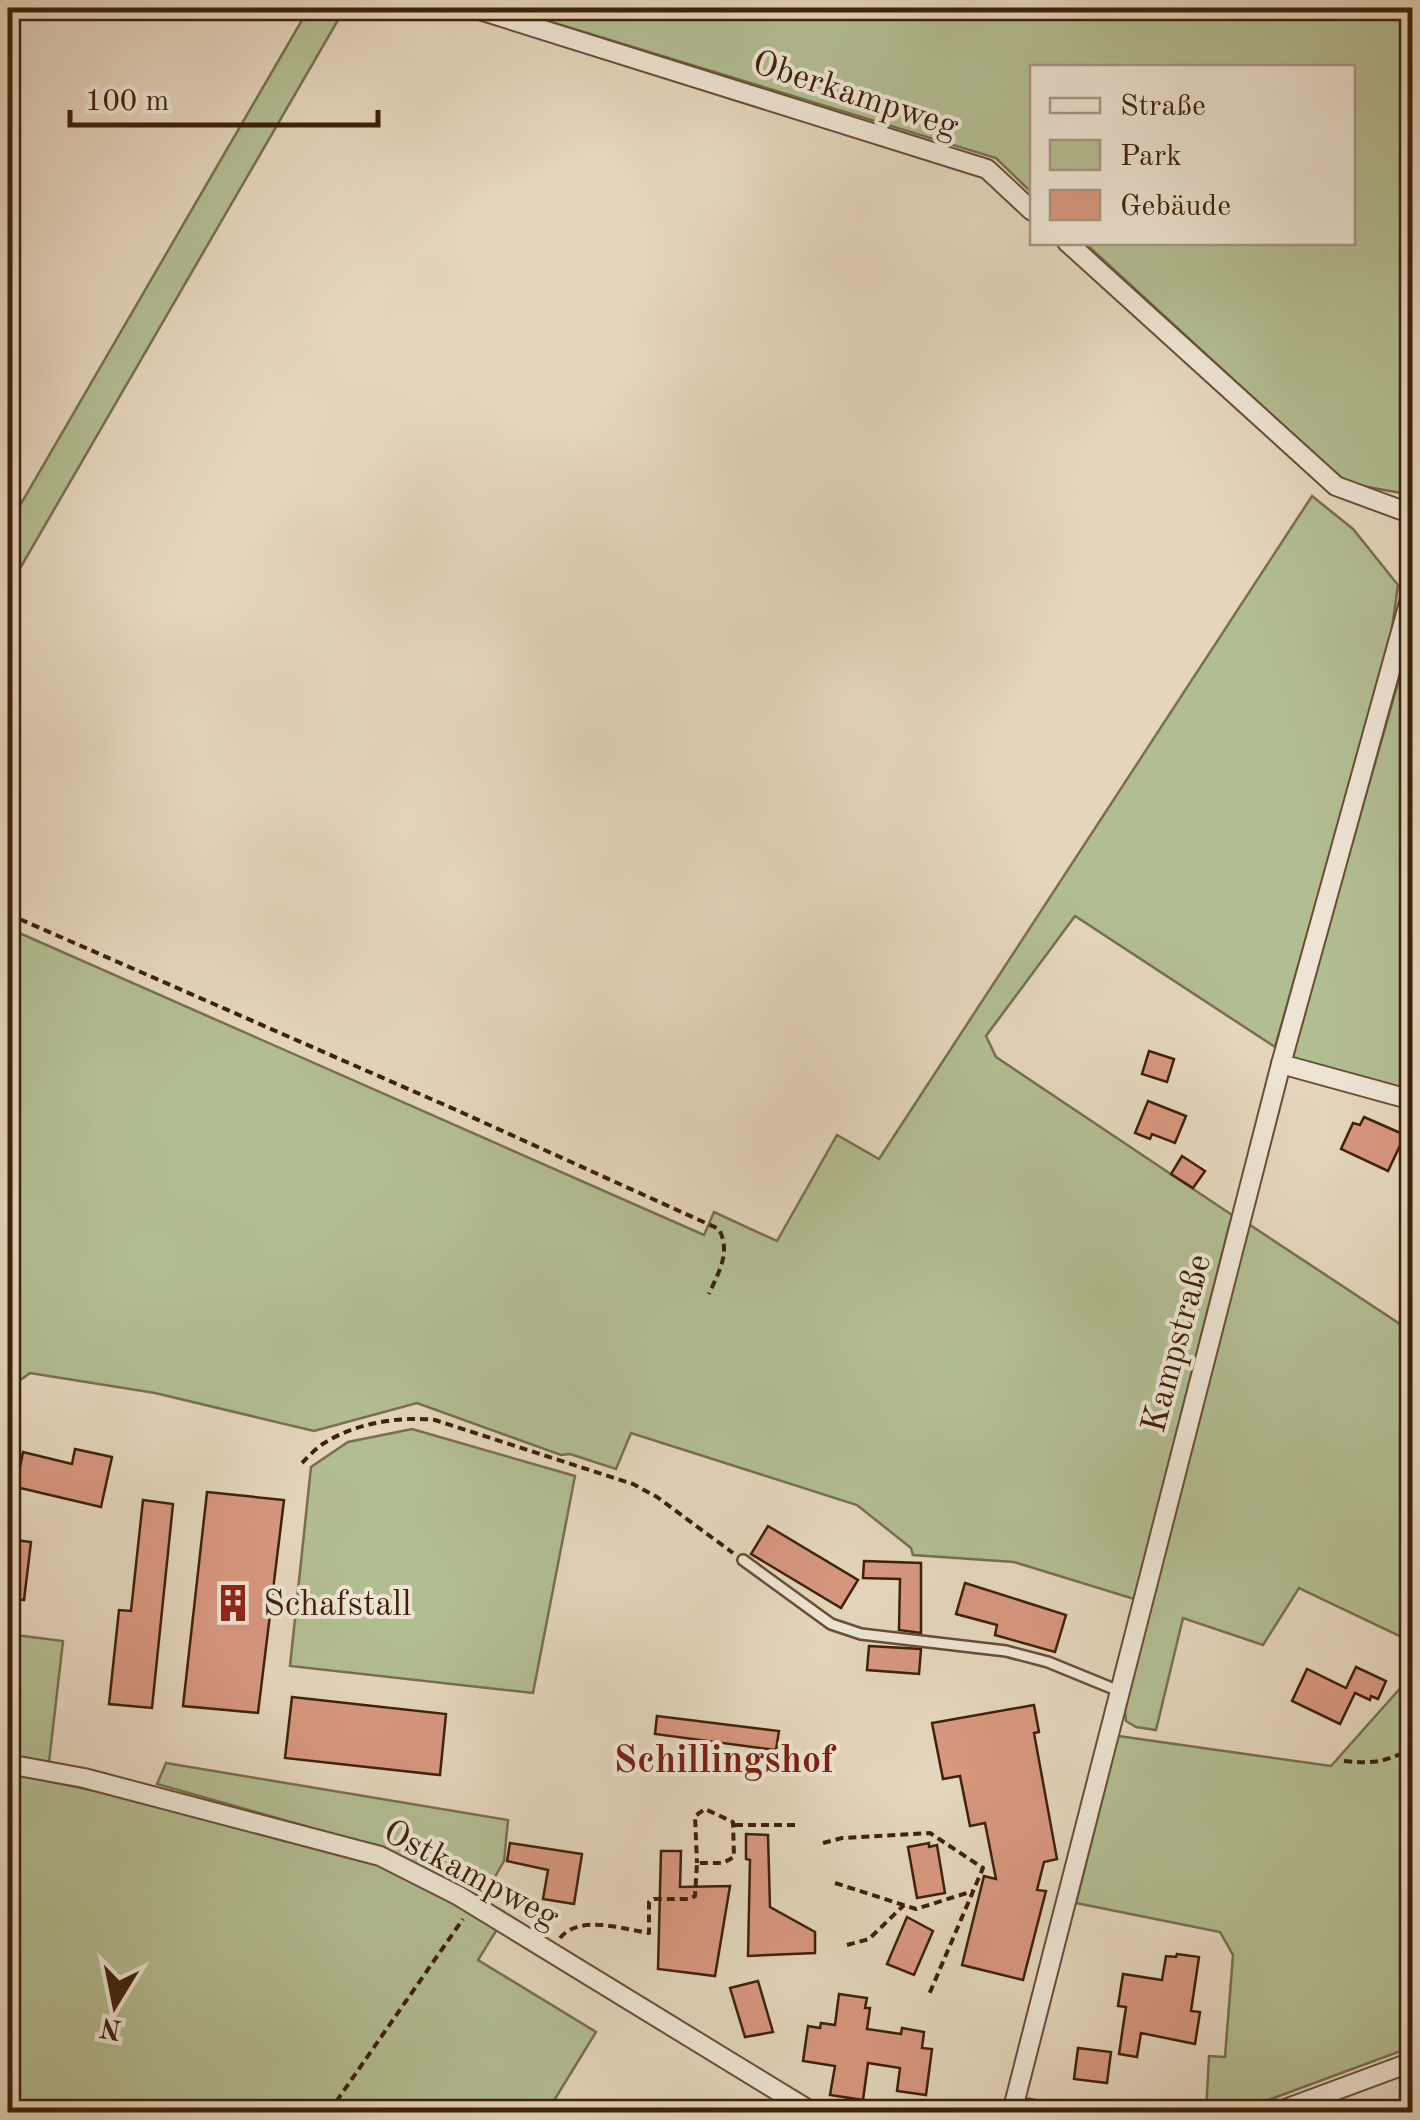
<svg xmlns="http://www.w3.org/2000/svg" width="1420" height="2120" viewBox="0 0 1420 2120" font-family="'Old Standard TT',serif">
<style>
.green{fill:#b3bd92;stroke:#786f4e;stroke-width:2.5}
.building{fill:#d79780;stroke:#3e2109;stroke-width:2.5}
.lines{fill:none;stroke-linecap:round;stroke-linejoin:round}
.lane-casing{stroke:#684e36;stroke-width:14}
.street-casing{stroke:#684e36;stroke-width:22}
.path{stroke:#3e2109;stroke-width:4;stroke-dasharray:8 5;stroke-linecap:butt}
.lane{stroke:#ede4d3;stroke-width:9}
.street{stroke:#ede4d3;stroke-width:18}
.labels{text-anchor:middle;stroke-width:8;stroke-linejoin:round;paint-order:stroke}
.street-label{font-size:35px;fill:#3e2109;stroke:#ede4d3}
.poi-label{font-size:35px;fill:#3e2109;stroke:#ede4d3;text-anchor:start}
.neighbourhood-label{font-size:38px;font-weight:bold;fill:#7a1f14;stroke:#ede4d3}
</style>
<rect width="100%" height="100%" fill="#e4d5bc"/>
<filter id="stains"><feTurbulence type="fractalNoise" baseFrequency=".002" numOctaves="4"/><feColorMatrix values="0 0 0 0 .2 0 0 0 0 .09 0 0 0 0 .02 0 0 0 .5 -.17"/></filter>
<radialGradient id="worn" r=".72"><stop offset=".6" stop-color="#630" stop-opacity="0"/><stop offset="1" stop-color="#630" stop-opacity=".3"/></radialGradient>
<g class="green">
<path d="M 309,8 L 345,8 L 8,589 L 8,526 Z"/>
<path d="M 505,8 L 1412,8 L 1412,495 L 1346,483 L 1085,243 L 1352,242 L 1352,68 L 1032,68 L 1032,193 L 996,158 Z"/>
<path d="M 1312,496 L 1353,529 L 1398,585 L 1389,650 L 1275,1047 L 1075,916 L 986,1036 L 996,1057 L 1232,1215 L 1134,1599 L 1014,1562 L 913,1555 L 911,1548 L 857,1505 L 631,1433 L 616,1469 L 570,1454 L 561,1455 L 417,1403 L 314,1431 L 155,1393 L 30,1373 L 8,1389 L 8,928 L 704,1235 L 714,1212 L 777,1241 L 837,1135 L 879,1159 Z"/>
<path d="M 1412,634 L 1412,1098 L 1288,1066 Z"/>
<path d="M 1247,1223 L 1412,1332 L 1412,1642 L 1299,1588 L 1263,1645 L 1183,1618 L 1156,1730 L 1136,1727 L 1126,1721 L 1125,1710 Z"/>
<path d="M 412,1429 L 575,1476 L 533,1693 L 290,1666 L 311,1467 L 348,1442 Z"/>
<path d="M 8,1634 L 63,1641 L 49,1762 L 8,1755 Z"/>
<path d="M 1412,1675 L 1412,2047 L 1236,2112 L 1206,2112 L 1209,2056 L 1225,2057 L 1233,1955 L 1220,1932 L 1076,1903 L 1118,1736 L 1331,1766 Z"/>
<path d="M 166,1763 L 508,1820 L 504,1861 L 481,1901 L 383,1848 L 157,1784 Z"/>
<path d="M 8,1773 L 149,1802 L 377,1861 L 499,1926 L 478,1960 L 596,2032 L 547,2112 L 8,2112 Z"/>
</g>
<g class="building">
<path d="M 1149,1051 L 1174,1059 L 1167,1082 L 1142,1074 Z"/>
<path d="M 1148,1101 L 1186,1116 L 1175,1143 L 1152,1134 L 1150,1139 L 1135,1133 Z"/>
<path d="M 1364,1117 L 1405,1135 L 1388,1171 L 1341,1149 L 1353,1123 L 1360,1125 Z"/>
<path d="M 1182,1156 L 1205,1171 L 1193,1188 L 1171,1174 Z"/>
<path d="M 75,1449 L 112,1457 L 101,1507 L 16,1487 L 23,1452 L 72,1464 Z"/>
<path d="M 207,1492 L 284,1500 L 258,1713 L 183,1706 Z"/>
<path d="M 143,1500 L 173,1504 L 152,1708 L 109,1704 L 119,1610 L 131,1611 Z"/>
<path d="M 768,1526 L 858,1580 L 841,1608 L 751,1554 Z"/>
<path d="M 8,1539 L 31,1542 L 24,1600 L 8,1598 Z"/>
<path d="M 864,1561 L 921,1563 L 921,1633 L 899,1630 L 900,1579 L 863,1578 Z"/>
<path d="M 965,1583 L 1066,1615 L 1055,1652 L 995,1635 L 997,1625 L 956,1614 Z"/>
<path d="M 869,1646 L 921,1649 L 919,1674 L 867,1670 Z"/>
<path d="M 1356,1667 L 1386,1681 L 1378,1699 L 1371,1696 L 1370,1700 L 1355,1693 L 1340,1724 L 1292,1701 L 1307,1669 L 1346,1688 Z"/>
<path d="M 292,1697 L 446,1714 L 440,1775 L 285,1758 Z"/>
<path d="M 1034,1705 L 1039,1732 L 1034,1733 L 1057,1859 L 1044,1862 L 1037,1890 L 1046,1891 L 1023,1980 L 962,1965 L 984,1876 L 996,1879 L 985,1823 L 970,1826 L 960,1776 L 943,1779 L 932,1723 Z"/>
<path d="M 657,1716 L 779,1731 L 776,1750 L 655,1734 Z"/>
<path d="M 746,1834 L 768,1835 L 770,1907 L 815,1932 L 815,1953 L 748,1956 L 750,1860 L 746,1859 Z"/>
<path d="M 510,1843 L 582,1854 L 574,1904 L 543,1899 L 548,1870 L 507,1861 Z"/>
<path d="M 929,1843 L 929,1847 L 937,1845 L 945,1893 L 917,1898 L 908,1847 Z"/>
<path d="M 661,1851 L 681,1851 L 680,1887 L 730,1886 L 715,1976 L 658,1969 Z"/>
<path d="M 907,1917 L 933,1931 L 914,1975 L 887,1964 Z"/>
<path d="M 1177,1954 L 1199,1957 L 1191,2011 L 1200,2012 L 1195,2044 L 1141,2033 L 1137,2057 L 1119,2054 L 1126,2007 L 1118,2006 L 1123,1974 L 1162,1980 L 1166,1956 L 1176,1957 Z"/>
<path d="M 758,1981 L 773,2032 L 745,2037 L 730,1988 Z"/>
<path d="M 839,1994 L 867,1998 L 865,2008 L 870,2008 L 867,2029 L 901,2034 L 902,2028 L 924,2032 L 922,2048 L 932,2049 L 926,2095 L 897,2091 L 900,2068 L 868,2063 L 863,2100 L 830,2095 L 835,2066 L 803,2061 L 808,2026 L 820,2028 L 821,2023 L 835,2025 Z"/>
<path d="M 1078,2048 L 1111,2052 L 1107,2083 L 1074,2079 Z"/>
</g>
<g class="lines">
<g class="lane-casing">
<path id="lane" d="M 743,1560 L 831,1624 L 861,1634 L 1006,1651 L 1048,1662 L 1119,1691"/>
</g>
<g class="street-casing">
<g id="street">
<path d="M 473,8 L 987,169 L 1032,211"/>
<path d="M 1067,242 L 1336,486 L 1412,514"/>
<path d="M 1281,1064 L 1412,1100"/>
<path d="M 8,1764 L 84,1778 L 380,1856 L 459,1896 L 812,2112"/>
<path d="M 1013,2106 L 1048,2112"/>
<path d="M 1012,2112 L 1281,1064 L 1412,592"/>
<path d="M 1277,2112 L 1412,2062"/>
</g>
</g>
<g class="path">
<path d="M 8,914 L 454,1109 L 719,1229 C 731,1253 719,1271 709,1294"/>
<path d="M 302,1463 C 309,1456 317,1447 326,1442 C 356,1423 401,1416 435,1420 L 633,1484 L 657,1497 L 733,1553"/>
<path d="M 1344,1761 C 1378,1764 1382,1762 1412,1749"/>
<path d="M 735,1825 L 799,1825"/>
<path d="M 823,1843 L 842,1838 L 930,1833 L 983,1868 L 928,1997"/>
<path d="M 835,1883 L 916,1909 L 973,1891"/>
<path d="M 560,1938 C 580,1914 622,1929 649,1933 L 649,1902 L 654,1899 L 690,1899 L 695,1896 L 697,1863 L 723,1863 L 734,1857 L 733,1822 L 705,1809 L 695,1816 L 697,1863"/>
<path d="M 847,1945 L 869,1939 L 904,1905"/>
<path d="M 329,2112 L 463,1919"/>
</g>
<use href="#lane" class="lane"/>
<use href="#street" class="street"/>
</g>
<defs>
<g id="building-bare" transform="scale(3)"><path d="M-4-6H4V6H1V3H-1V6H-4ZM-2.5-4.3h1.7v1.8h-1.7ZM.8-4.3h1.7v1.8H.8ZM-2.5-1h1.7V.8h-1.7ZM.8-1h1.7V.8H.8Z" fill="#8f2418" stroke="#ede4d3" stroke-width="2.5" paint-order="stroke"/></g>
</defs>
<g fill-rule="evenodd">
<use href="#building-bare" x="233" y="1603"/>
</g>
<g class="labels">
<g class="street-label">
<text transform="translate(856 93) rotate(18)" y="12">Oberkampweg</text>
<text transform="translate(1175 1343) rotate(-75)" y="12">Kampstraße</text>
<text transform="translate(472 1873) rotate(28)" y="12">Ostkampweg</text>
</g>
<g class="poi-label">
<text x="263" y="1615">Schafstall</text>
</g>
<g class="neighbourhood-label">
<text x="724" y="1772">Schillingshof</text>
</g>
</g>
<rect width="1420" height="2120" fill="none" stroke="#e4d5bc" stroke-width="40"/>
<rect x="10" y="10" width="1400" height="2100" fill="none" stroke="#3e2109" stroke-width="5"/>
<rect x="20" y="20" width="1380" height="2080" fill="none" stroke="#3e2109" stroke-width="2.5"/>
<rect x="1030" y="65" width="325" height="180" fill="#ede4d3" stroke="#a79682" stroke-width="2.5"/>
<rect x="1050" y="98" width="50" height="15" fill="#ede4d3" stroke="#a79682" stroke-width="2.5"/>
<text x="1120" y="115" font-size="30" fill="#3e2109">Straße</text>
<rect x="1050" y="140" width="50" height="30" fill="#b3bd92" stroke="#a79682" stroke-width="2.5"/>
<text x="1120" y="165" font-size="30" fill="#3e2109">Park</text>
<rect x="1050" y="190" width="50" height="30" fill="#d79780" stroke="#a79682" stroke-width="2.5"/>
<text x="1120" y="215" font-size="30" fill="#3e2109">Gebäude</text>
<g transform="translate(115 2005) rotate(190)" stroke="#ede4d3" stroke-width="8" paint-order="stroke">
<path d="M0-8L18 38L0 25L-18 38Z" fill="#3e2109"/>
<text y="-15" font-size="28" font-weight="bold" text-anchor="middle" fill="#3e2109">N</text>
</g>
<path d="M70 110v15h308v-15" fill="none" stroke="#3e2109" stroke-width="5"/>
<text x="85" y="110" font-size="30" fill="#3e2109" stroke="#ede4d3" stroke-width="8" paint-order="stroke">100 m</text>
<rect width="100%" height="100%" filter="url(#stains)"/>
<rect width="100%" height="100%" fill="url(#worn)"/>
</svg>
